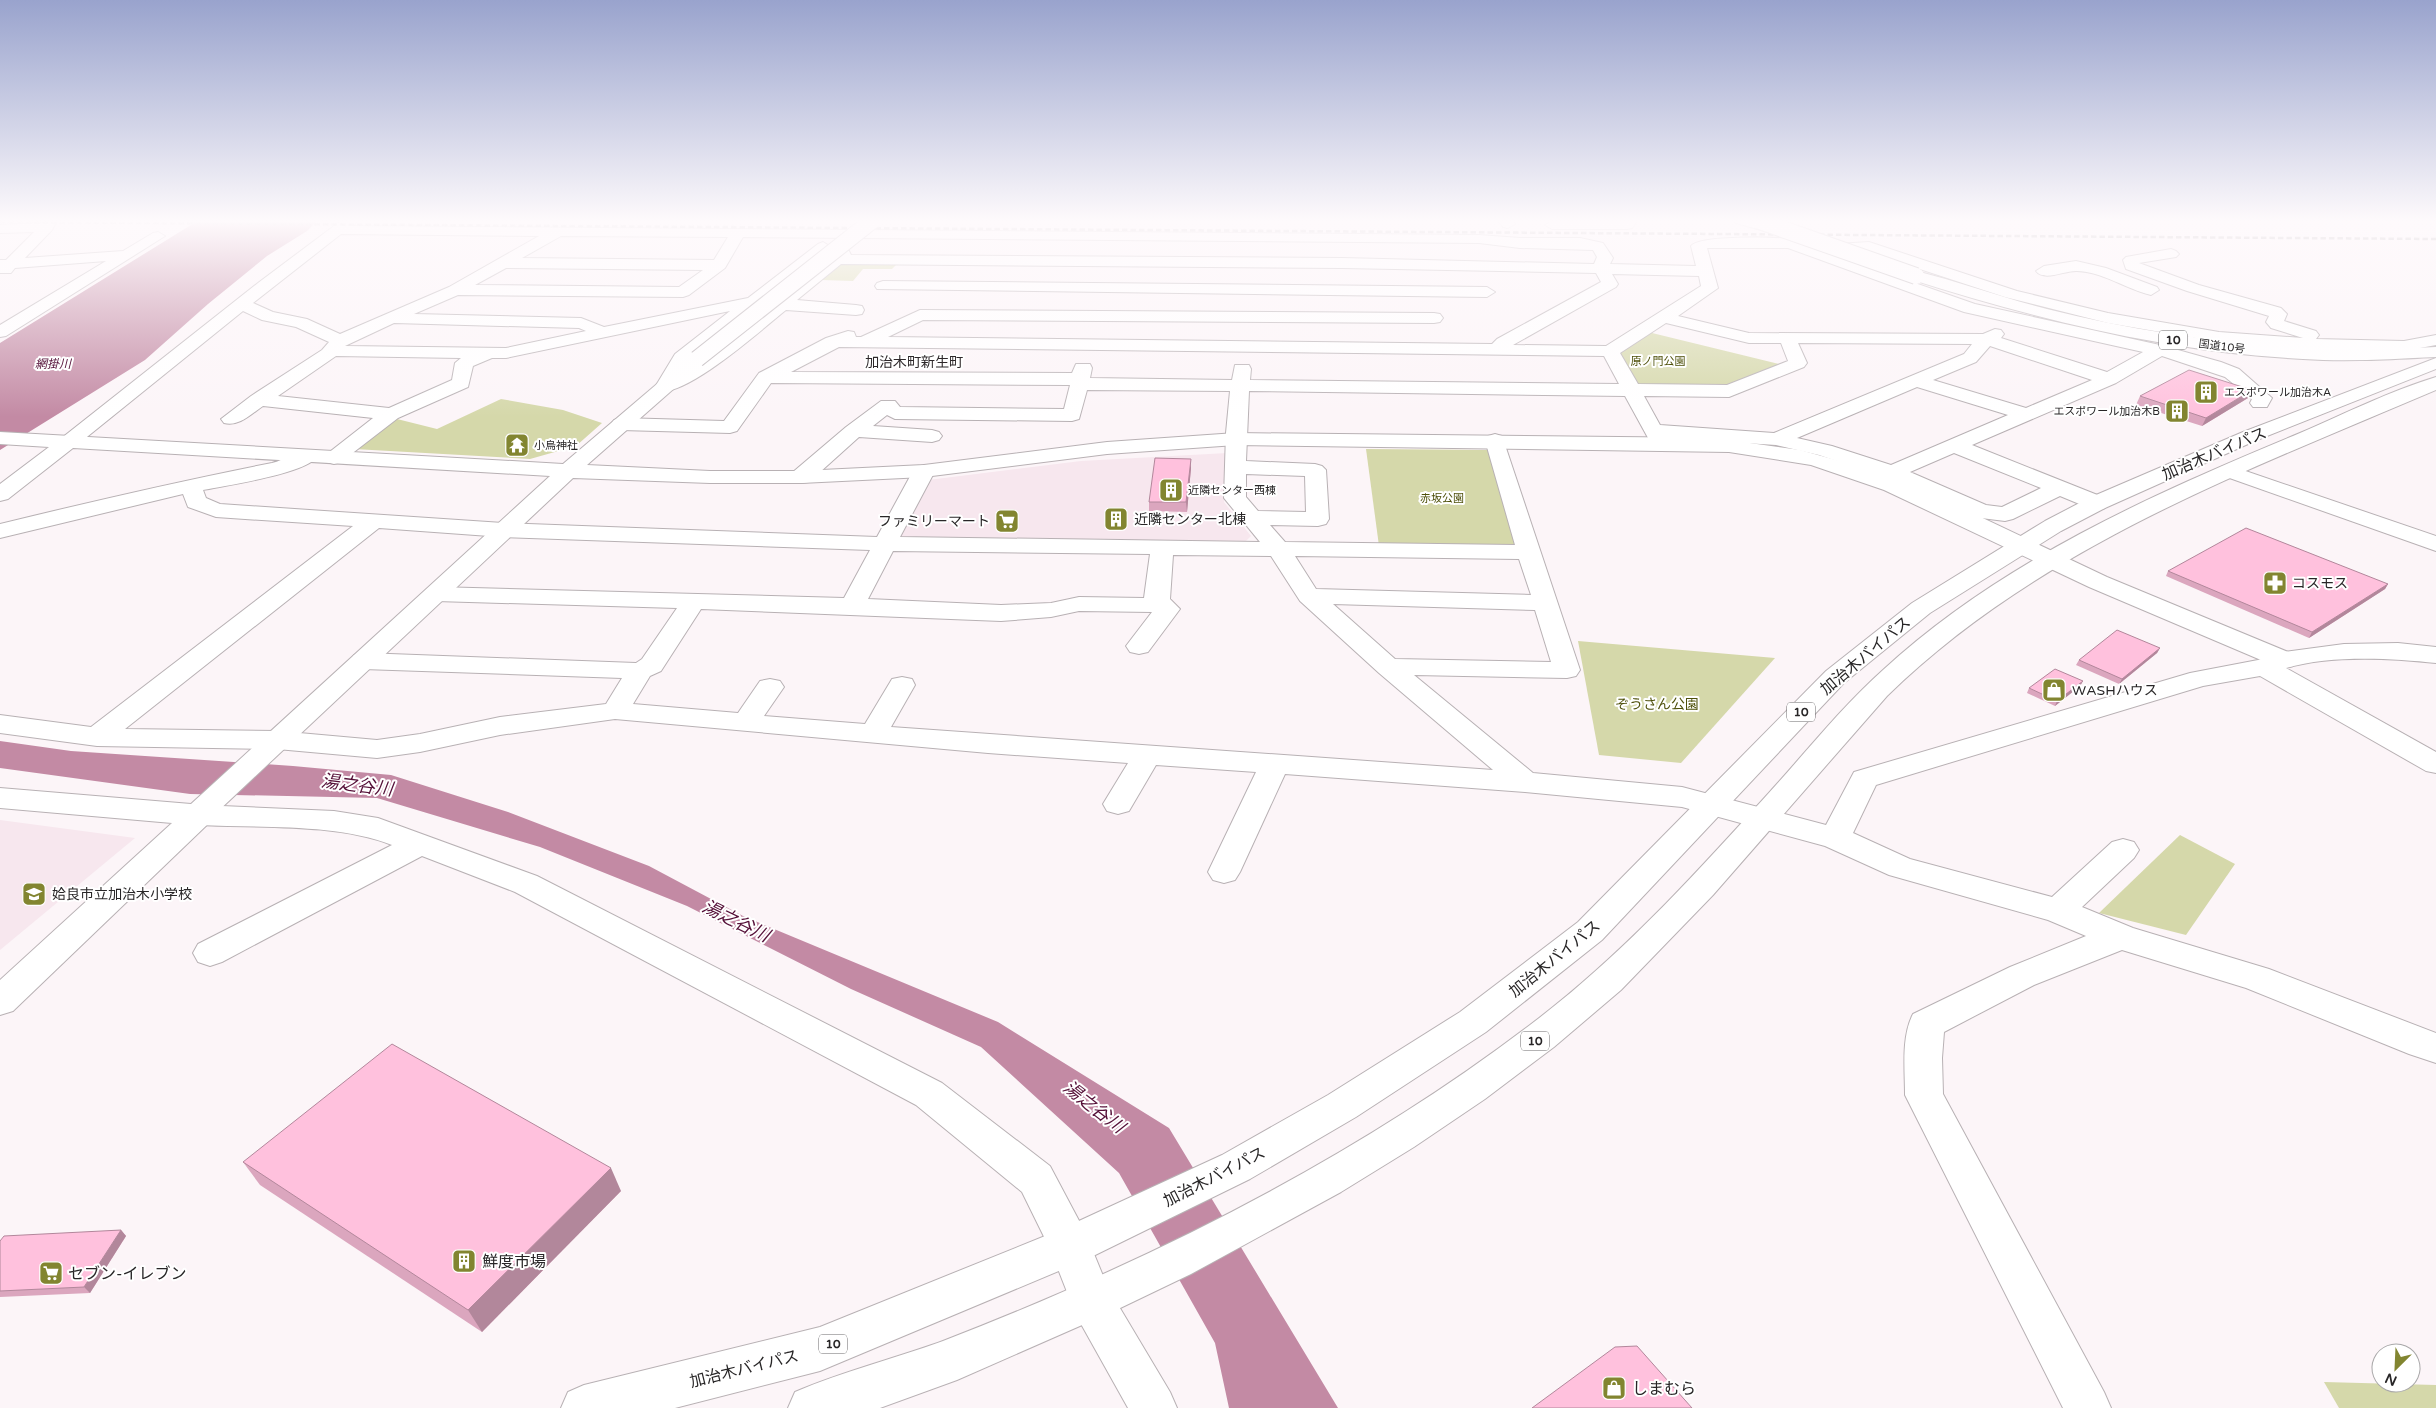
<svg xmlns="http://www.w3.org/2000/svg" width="2436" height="1408" viewBox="0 0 2436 1408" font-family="'Varela Round','Noto Sans JP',sans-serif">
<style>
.built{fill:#f7e7ee}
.green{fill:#d5d8aa}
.water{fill:#c38aa4}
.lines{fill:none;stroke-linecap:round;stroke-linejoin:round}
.street-casing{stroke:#b8b1b4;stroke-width:2}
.secondary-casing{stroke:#b8b1b4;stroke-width:2}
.highway-casing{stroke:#b8b1b4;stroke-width:2}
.street{fill:#fff;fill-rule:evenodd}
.secondary{fill:#fff;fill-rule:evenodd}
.highway{fill:#fff;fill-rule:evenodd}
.rail{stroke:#8b8688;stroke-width:2.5;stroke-dasharray:5.5 3;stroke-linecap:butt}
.secondary-bridge-casing{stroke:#b8b1b4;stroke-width:18;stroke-linecap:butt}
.highway-bridge-casing{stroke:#b8b1b4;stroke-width:18;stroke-linecap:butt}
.secondary-bridge{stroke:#fff;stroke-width:16}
.highway-bridge{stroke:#fff;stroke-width:16}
.wall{fill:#dba6be}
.shaded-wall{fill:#b2879b}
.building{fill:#ffc1dd;stroke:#b2879b}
.labels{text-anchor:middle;stroke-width:4;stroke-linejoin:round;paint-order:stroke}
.far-street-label{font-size:11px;fill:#282627;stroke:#fff}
.far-park-label{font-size:11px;fill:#4e500a;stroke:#fff}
.far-poi-label{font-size:11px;fill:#282627;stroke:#fff;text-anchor:start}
.shield{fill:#fff;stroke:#686768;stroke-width:1}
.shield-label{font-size:12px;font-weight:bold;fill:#282627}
.far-water-label{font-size:12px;font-style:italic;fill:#540f37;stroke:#fff}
.far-quarter-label{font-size:14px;fill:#2d282a;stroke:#fff}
.poi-label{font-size:14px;fill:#282627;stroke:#fff;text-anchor:start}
.park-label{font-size:14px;fill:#4e500a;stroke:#fff}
.near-street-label{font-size:16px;fill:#282627;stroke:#fff}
.near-poi-label{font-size:16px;fill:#282627;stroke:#fff;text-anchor:start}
.near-water-label{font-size:18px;font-style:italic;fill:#540f37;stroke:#fff}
</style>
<rect width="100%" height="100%" fill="#fcf5f8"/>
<g class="built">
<path d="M 1227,453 L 1224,502 L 1251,536 L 1243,544 L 899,537 L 928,480 L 1081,461 Z"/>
<path d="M 0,820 L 135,838 L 0,950 Z"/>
</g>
<g class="green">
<path d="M 850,262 L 890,262 L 896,265 L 892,269 L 863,269 L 853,281 L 822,280 L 841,264 Z"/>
<path d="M 1648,332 L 1783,365 L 1726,388 L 1646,386 L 1635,383 L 1617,352 Z"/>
<path d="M 501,399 L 563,410 L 602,423 L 576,446 L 530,459 L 354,449 L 393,418 L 437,429 Z"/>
<path d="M 1366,449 L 1491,450 L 1518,543 L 1509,547 L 1379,546 Z"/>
<path d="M 1578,641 L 1775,658 L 1681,763 L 1599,755 Z"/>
<path d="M 2180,835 L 2235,864 L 2186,935 L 2099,913 Z"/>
<path d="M 2324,1382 L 2436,1385 L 2436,1408 L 2339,1408 Z"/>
</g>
<g class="water">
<path d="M 199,220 L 318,220 L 307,231 L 267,256 L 208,304 L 145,360 L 0,450 L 0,343 Z"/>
<path d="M 0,741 L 71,751 L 293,766 L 391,775 L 508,812 L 649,866 L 743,916 L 998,1022 L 1169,1128 L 1338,1408 L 1229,1408 L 1215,1343 L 1119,1173 L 981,1047 L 851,989 L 687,906 L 540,847 L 377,798 L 190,794 L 0,768 Z"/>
</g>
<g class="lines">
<g class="street-casing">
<g id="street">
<path d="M 43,220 L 57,220 L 52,230 L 25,258 L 123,251 L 153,233 L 158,232 L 165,236 L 6,336 L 0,337 L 0,325 L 106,261 L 15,268 L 11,273 L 0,273 L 0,260 L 6,260 L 34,232 L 0,233 L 0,225 L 42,223 Z"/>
<path d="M 342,220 L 358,220 L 353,226 L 1479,235 L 1520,238 L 1580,238 L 1603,243 L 1613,258 L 1610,264 L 1696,266 L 1691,246 C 1699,235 1774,237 1790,239 C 1799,241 1808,245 1816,248 L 1822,245 L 1869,242 L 2017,291 L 2108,313 L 2219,332 L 2303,338 L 2271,328 L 2266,322 L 2269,316 L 2187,291 L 2126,269 L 2123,260 L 2126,257 L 2171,249 L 2176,251 L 2179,254 L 2176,257 L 2139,263 L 2199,285 L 2281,308 L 2287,314 L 2284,321 L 2316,331 L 2319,335 L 2316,339 L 2404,341 L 2436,335 L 2436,345 L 2404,351 L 2277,348 L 2219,342 L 2108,323 L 2005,297 L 1868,252 L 1832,254 L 1975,304 L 2160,345 L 2221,362 L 2239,369 L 2272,398 L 2267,407 L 2253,407 L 2250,403 L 2252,399 L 2225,377 L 2162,356 L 2116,383 L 1972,445 L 2105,498 L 2108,503 L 2105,508 L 2097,510 L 2089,508 L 2060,496 L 2013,519 L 2005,521 L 1981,518 L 1884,477 L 1819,455 L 1776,445 L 1667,438 L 1670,443 L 1667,447 L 1660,449 L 1653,447 L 1625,396 L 1249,391 L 1246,461 L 1315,464 L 1322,466 L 1326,470 L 1329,519 L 1326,524 L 1318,526 L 1270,525 L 1285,542 L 1515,545 L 1485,440 L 1488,436 L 1495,434 L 1502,436 L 1580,670 L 1576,676 L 1567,678 L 1414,675 L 1533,773 L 1682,787 L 1826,825 L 1854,772 L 2190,673 L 2258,660 L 2284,652 L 2344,644 L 2398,643 L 2436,647 L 2436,663 C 2390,658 2330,655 2286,668 L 2436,752 L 2436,773 L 2426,771 L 2260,676 L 2203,686 L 1876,785 L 1853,833 L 1910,859 L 2052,897 L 2112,842 L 2123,839 L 2134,842 L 2139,850 L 2134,858 L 2082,907 L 2133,928 L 2269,969 L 2436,1033 L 2436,1063 L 2409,1054 L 2246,988 L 2122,950 L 2034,985 L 1944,1032 L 1942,1058 L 1943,1094 L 2104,1392 L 2111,1408 L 2063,1408 L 1905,1095 C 1905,1069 1901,1037 1913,1014 L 2010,967 L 2086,936 L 2048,920 L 1889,875 L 1825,846 L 1682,807 L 1525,792 L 1285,774 L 1240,872 L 1235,880 L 1224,883 L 1213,880 L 1208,872 L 1256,772 L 1156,765 L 1129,811 L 1118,814 L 1107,811 L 1103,804 L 1128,763 L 988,753 L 615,719 L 500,735 L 420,752 L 377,758 L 277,749 L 97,746 L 0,733 L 0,715 L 91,727 L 353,526 L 216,517 L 188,507 L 183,494 L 0,538 L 0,524 C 90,502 181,481 272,463 C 287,459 300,448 315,452 L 318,456 C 306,474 227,485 203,490 L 206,498 L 220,504 L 503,523 L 877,537 L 913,471 L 917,467 L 924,465 L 931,467 L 935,471 L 900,537 L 1260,542 L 1224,498 L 1226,433 L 1230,391 L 1087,390 L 1079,419 L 1072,421 L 895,419 L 887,415 L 873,426 L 932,430 L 939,432 L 942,436 L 939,440 L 932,442 L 859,437 L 809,482 L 801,483 L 793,482 L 790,477 L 793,472 L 846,427 L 881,401 L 895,401 L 900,407 L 1064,409 L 1070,385 L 771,383 L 737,431 L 730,433 L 621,430 L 614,428 L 611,424 L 614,420 L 621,418 L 724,421 L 759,373 L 826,338 L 848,331 L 854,332 L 856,337 L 861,337 L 920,310 L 1434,313 L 1440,314 L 1443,318 L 1440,322 L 1434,323 L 923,320 L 888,337 L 1492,344 L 1497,339 L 1601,282 L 1596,273 L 1342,268 L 841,264 L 797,300 L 856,305 L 862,306 L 864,310 L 862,314 L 856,315 L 786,310 C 762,329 686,398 657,391 L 655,387 L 675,354 L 730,311 L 506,358 L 492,358 L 473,366 L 468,387 L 398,418 L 341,462 L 334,464 L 327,462 L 324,458 L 327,454 L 373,418 L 263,406 C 251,414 239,427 224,423 L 221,419 L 251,396 L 322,350 L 329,342 L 296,327 L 262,320 L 243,311 L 77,445 L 70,447 L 63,445 L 60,441 L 63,437 L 258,283 ZM 341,234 L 539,236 L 449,287 L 340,334 L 307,319 L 273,312 L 253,303 ZM 561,236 L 728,237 L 714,260 L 522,258 ZM 743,237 L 1479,243 L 1520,248 L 1593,250 L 1597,257 L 1594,264 L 1342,258 L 851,255 L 849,251 L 844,249 L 834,255 L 823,254 L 831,247 L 823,242 L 818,244 L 748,298 L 604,327 L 581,318 L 414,314 L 458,295 L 683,297 L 689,295 L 725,268 ZM 1707,248 L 1788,248 L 1964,312 L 2143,352 L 2107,372 L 2001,338 L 2004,334 L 2001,330 L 1995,329 L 1983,334 L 1749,333 L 1678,316 L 1718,288 ZM 811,264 L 822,264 L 778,299 L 768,298 ZM 506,268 L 703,270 L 679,287 L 475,285 ZM 1612,274 L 1699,276 L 1701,286 L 1606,346 L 1513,345 L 1616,287 L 1618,284 ZM 756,307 L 767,308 L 706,357 L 684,369 L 688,361 ZM 394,323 L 579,328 L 586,331 L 506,348 L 345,346 ZM 1666,323 L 1749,343 L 1781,343 L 1788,361 L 1727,385 L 1638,384 L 1620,353 ZM 1798,343 L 1972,344 L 1964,354 L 1774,433 L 1660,425 L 1644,396 L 1729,397 L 1804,367 L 1807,363 ZM 1990,346 L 2092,380 L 2026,408 L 1933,380 L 1976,362 ZM 839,347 L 1604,356 L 1619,384 L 1250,380 L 1251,369 L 1249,365 L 1235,365 L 1232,380 L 1090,378 L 1092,368 L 1090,364 L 1076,364 L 1072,373 L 791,372 ZM 336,356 L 461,358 L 455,363 L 452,380 L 389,408 L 278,396 ZM 1917,387 L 2008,415 L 1891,465 L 1832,446 L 1797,438 ZM 1954,453 L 2041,488 L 2002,507 L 1986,505 L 1910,472 ZM 1246,474 L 1305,476 L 1306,512 L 1258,511 L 1246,497 ZM 379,528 L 503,537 L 870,550 L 844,598 L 436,587 L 427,589 L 424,594 L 427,599 L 436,601 L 677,608 L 642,659 L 636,663 L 363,653 L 354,655 L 350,661 L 354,667 L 363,669 L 622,678 L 606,704 L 500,717 L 420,734 L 377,740 L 277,731 L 125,729 ZM 893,551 L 1150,554 L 1144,598 L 1079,597 L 1051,603 L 1001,605 L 868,599 ZM 1173,555 L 1271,556 L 1300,601 L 1379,673 L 1493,770 L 891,727 L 915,685 L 912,679 L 902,677 L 892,679 L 865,724 L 764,716 L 784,687 L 780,681 L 770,679 L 760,681 L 738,713 L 633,704 L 650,676 L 661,671 L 701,609 L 1001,621 L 1051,617 L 1079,611 L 1152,612 L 1126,646 L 1130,652 L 1139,654 L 1148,652 L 1180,609 L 1170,599 ZM 1295,556 L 1519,559 L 1531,595 L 1316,589 ZM 1333,604 L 1535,610 L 1551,662 L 1395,659 Z"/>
<path d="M 1498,220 L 1512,220 L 1515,224 L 1508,228 L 1503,227 Z"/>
<path d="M 1638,220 L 1632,228 L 1627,229 L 1552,229 L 1545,225 L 1552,221 Z"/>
<path d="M 1734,220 C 1743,219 1789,223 1793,228 L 1791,231 L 1772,233 L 1736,223 Z"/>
<path d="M 2076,261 L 2106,268 L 2157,287 L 2159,290 L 2151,295 C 2126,289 2103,272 2077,271 C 2066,270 2044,282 2036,271 L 2044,266 Z"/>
<path d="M 883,281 L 1487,287 L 1495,292 L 1487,297 L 877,289 L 875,286 L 877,283 Z"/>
<path d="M 2228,465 L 2436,536 L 2436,551 L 2221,475 L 2217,471 L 2221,467 Z"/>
<path d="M 199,805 L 334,811 L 378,818 L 537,876 L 942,1083 L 1050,1166 L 1085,1232 L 1108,1288 L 1170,1392 L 1177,1408 L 1128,1408 L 1076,1315 L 1051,1251 L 1022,1192 L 916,1105 L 515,892 L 422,856 L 222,962 L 210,966 L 198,962 L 193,953 L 198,944 L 392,845 C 336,823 259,828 199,825 L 188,822 L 184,815 L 188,808 Z"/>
</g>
</g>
<g class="secondary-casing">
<path id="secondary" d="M 697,354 L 703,355 L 706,359 L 703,363 L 587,465 L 710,471 L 801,471 L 924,465 L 1107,442 L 1236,433 L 1714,438 L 1800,450 L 1868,469 L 1930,493 L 2107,577 L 2293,654 L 2297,660 L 2293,666 L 2284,668 L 2275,666 L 2089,587 L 1884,490 L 1811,465 L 1729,452 L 1236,445 L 1107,454 L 924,477 L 801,483 L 710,483 L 573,478 L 215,814 L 210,822 L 13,1011 L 0,1015 L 0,980 L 172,823 L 0,808 L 0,788 L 191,804 L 550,476 L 73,448 L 8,499 L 0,501 L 0,484 L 49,447 L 0,444 L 0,432 L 563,464 L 691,355 Z"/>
</g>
<g class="highway-casing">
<g id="highway">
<path d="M 1916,271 C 1960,282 2003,298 2047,309 C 2177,342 2302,353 2436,347 L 2436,357 C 2392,359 2348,362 2303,359 C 2168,352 2039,320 1910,279 L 1908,276 L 1910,273 Z"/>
<path d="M 2436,358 L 2436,369 L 2257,440 L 2105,508 L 2061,531 L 1930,613 L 1844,683 L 1602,940 L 1486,1032 L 1356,1117 L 1250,1179 L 1085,1260 L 820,1371 L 675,1408 L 561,1408 L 568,1392 L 584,1385 L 820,1327 L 1055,1232 L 1222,1155 L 1328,1095 L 1460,1012 L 1578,922 L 1826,671 L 1912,603 L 2045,521 L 2089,498 L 2243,432 Z"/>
<path d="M 2436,377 L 2436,390 C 2244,472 2039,547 1887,696 L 1713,895 L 1621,990 L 1554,1047 L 1485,1099 L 1414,1147 L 1341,1192 L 1191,1274 L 1114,1311 L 957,1380 L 880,1408 L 788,1408 L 795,1392 C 843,1371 894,1359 943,1341 C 1150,1261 1354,1159 1530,1025 C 1622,956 1699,870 1776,785 C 1811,746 1844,705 1883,670 C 2001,561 2153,494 2300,433 C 2344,414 2390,391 2436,377 Z"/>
</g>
</g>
<use href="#street" class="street"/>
<use href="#secondary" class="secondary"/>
<use href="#highway" class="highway"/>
<path class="rail" d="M 0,222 L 2436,239"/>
<g class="secondary-bridge-casing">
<path id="secondary-bridge" d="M 697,359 L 873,220"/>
</g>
<g class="highway-bridge-casing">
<path id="highway-bridge" d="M 1757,220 L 1916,276"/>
</g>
<use href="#secondary-bridge" class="secondary-bridge"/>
<use href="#highway-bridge" class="highway-bridge"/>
</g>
<g class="wall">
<path d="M 2252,390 L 2248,398 L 2202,426 L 2136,405 L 2140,396 Z"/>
<path d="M 1191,459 L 1191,468 L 1187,512 L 1149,511 L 1149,502 Z"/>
<path d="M 2168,571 L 2388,584 L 2385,589 L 2309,638 L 2166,576 Z"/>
<path d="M 2160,648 L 2157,653 L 2119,684 L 2076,665 L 2079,660 Z"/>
<path d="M 2083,681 L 2080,686 L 2055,706 L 2027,693 L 2029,688 Z"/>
<path d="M 243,1162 L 621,1191 L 482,1332 L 260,1185 Z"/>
<path d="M 121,1230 L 126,1236 L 90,1293 L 0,1297 L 0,1241 Z"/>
</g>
<g class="shaded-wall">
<path d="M 2252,390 L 2248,398 L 2202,426 L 2206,418 Z"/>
<path d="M 1191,459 L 1191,468 L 1187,512 L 1186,502 Z"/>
<path d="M 2388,584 L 2385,589 L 2309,638 L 2312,632 Z"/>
<path d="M 2160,648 L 2157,653 L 2119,684 L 2122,679 Z"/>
<path d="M 2083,681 L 2080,686 L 2055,706 L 2057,701 Z"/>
<path d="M 611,1168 L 621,1191 L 482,1332 L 468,1310 Z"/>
<path d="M 121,1230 L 126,1236 L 90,1293 L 84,1287 Z"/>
</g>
<g class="building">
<path d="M 2189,370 L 2252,390 L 2206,418 L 2140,396 Z"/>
<path d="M 1155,458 L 1191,459 L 1186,502 L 1149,502 Z"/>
<path d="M 2246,528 L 2388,584 L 2312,632 L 2168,571 Z"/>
<path d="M 2117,630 L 2160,648 L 2122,679 L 2079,660 Z"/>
<path d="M 2055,669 L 2083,681 L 2057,701 L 2029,688 Z"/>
<path d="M 392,1044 L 611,1168 L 468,1310 L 243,1162 Z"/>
<path d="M 121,1230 L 84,1287 L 0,1291 L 0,1241 L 4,1236 Z"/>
<path d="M 1637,1346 L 1692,1408 L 1532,1408 L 1615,1347 Z"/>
</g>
<linearGradient id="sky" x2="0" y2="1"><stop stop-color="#99a3cd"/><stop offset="0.53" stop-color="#fefafc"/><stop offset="1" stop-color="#fefafc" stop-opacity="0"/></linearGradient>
<rect width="2436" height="417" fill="url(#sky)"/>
<defs>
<g id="building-square" transform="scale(1.25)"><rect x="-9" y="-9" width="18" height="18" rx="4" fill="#828530" stroke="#fff"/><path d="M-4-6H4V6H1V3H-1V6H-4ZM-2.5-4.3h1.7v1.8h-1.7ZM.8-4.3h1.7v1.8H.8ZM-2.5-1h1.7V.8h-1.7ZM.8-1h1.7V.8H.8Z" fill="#fff"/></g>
<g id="temple-square" transform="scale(1.25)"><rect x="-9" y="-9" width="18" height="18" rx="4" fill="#828530" stroke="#fff"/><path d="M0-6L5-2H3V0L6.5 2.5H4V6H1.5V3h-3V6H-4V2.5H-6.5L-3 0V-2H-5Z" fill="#fff"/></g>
<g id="supermarket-square" transform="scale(1.25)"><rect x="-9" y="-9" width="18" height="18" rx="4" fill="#828530" stroke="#fff"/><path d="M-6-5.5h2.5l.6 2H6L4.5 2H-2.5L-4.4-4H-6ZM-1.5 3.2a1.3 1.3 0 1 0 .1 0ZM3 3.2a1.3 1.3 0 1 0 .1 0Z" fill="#fff"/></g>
<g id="pharmacy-square" transform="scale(1.25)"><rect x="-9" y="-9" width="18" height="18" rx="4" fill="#828530" stroke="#fff"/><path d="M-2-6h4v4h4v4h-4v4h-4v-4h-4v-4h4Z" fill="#fff"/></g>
<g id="shop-square" transform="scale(1.25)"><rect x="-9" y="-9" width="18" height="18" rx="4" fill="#828530" stroke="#fff"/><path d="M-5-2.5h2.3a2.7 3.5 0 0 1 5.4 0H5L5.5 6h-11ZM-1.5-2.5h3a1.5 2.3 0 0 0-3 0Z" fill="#fff"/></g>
<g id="school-square" transform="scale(1.25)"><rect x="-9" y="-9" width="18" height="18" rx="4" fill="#828530" stroke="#fff"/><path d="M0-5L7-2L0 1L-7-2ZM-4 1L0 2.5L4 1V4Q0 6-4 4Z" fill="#fff"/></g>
</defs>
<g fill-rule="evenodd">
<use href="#building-square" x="2206" y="392"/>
<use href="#building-square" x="2177" y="411"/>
<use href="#temple-square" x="517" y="445"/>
<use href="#building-square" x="1171" y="490"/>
<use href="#building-square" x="1116" y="519"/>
<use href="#supermarket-square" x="1007" y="521"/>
<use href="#pharmacy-square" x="2275" y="583"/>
<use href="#shop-square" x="2054" y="690"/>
<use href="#school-square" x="34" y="894"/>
<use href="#building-square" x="464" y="1261"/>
<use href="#supermarket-square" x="51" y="1273"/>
<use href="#shop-square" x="1614" y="1388"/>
</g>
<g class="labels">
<g class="far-street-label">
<text transform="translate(2222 346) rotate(7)" y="4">国道10号</text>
</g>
<g class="far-park-label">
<text x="1658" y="365">原ノ門公園</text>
<text x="1442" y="502">赤坂公園</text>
</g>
<g class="far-poi-label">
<text x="2224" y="396">エスポワール加治木A</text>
<text x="2160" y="415" text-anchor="end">エスポワール加治木B</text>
<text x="534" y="449">小烏神社</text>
<text x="1188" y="494">近隣センター西棟</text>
</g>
<g class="shield">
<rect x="2159" y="330.5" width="28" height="19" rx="4"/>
<rect x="1787" y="702.5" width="28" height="19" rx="4"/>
<rect x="1521" y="1031.5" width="28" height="19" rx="4"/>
<rect x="819" y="1334.5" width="28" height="19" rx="4"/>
</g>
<g class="shield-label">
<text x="2173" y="344">10</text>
<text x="1801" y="716">10</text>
<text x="1535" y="1045">10</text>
<text x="833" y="1348">10</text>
</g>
<g class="far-water-label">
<text x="53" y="368">網掛川</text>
</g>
<g class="far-quarter-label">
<text x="914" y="367">加治木町新生町</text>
</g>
<g class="poi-label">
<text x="1134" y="524">近隣センター北棟</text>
<text x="990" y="526" text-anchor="end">ファミリーマート</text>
<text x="2292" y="588">コスモス</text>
<text x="2072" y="695">WASHハウス</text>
<text x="52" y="899">姶良市立加治木小学校</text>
</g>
<g class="park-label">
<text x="1657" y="709">ぞうさん公園</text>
</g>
<g class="near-street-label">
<text transform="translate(2214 453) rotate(-23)" y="6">加治木バイパス</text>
<text transform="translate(1865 655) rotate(-40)" y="6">加治木バイパス</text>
<text transform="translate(1554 958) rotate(-39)" y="6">加治木バイパス</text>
<text transform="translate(1214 1176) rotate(-27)" y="6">加治木バイパス</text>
<text transform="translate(744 1368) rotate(-14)" y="6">加治木バイパス</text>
</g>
<g class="near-poi-label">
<text x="482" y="1267">鮮度市場</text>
<text x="68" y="1279">セブン-イレブン</text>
<text x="1632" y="1394">しまむら</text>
</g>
<g class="near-water-label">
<text transform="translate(357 785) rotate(7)" y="6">湯之谷川</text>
<text transform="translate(736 921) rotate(26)" y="6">湯之谷川</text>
<text transform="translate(1094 1107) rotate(38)" y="6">湯之谷川</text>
</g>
</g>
<g transform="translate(2396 1368) rotate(204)"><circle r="24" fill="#ffffff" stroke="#a9a8a9"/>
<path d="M0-4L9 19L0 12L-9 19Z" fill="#828530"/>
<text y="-8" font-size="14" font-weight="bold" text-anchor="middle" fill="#282627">N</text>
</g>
</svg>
